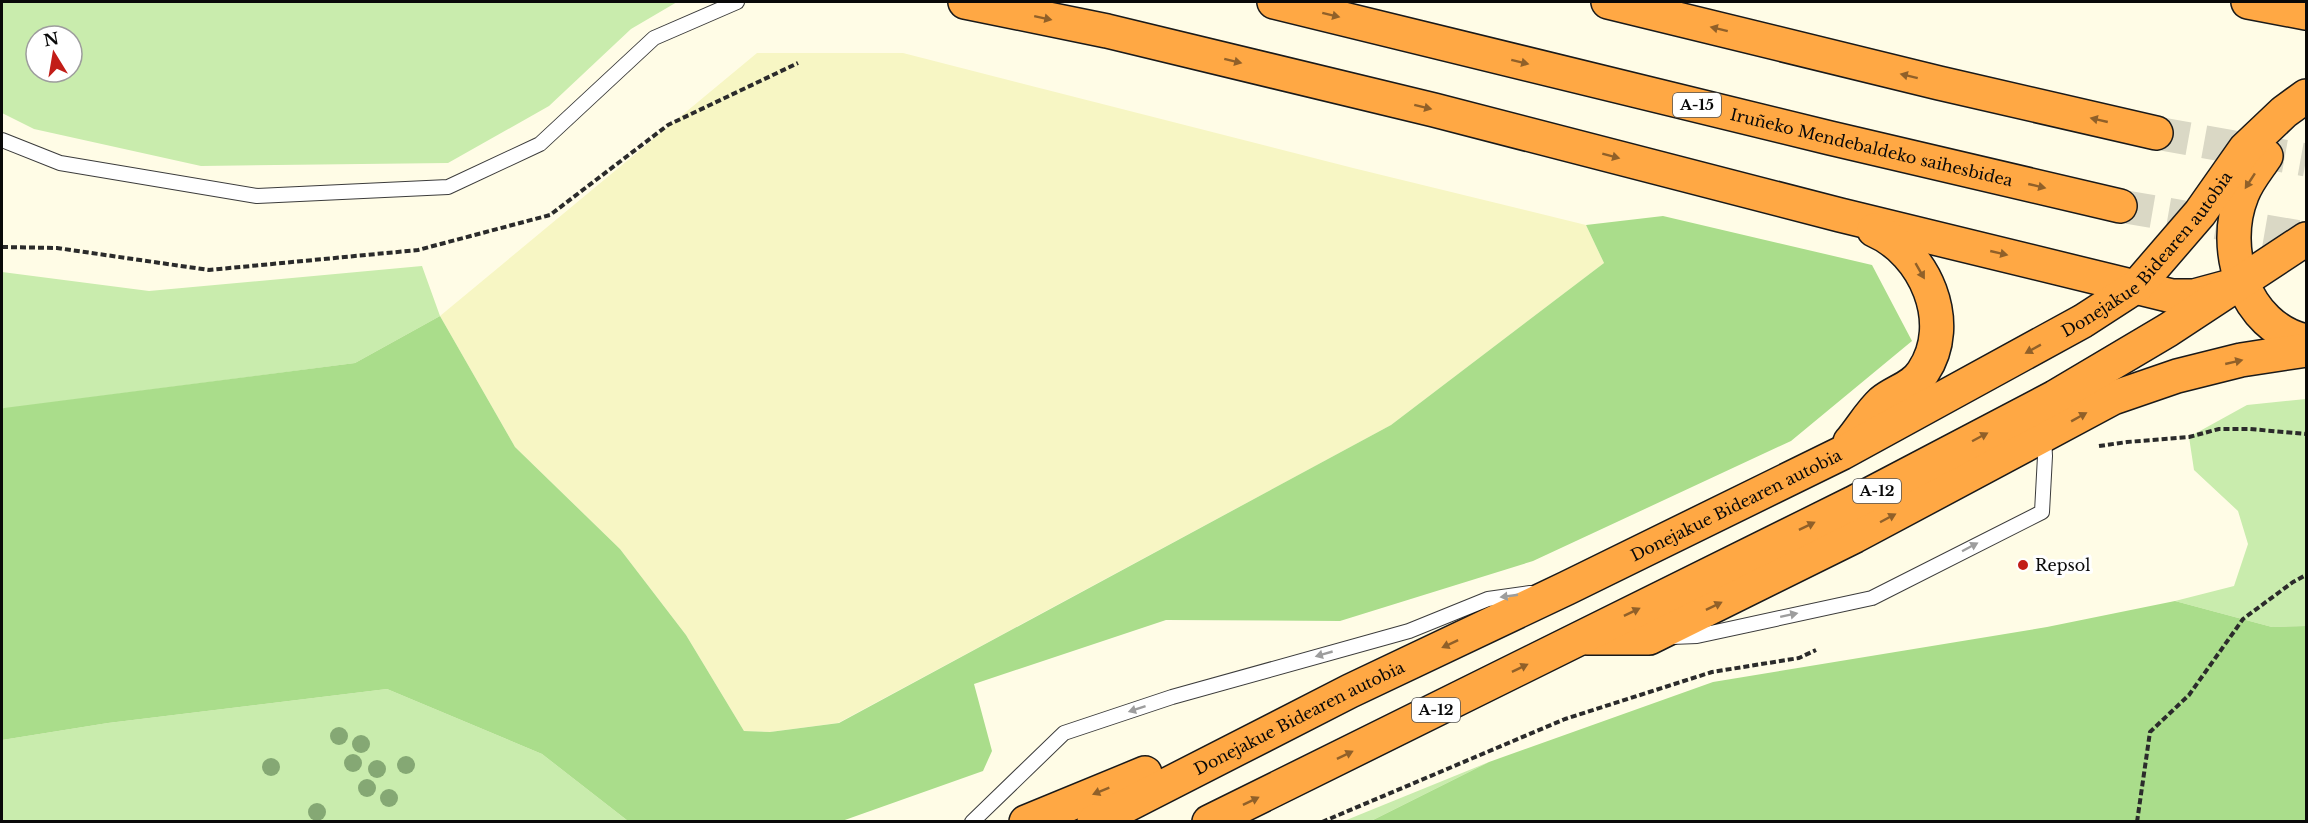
<svg xmlns="http://www.w3.org/2000/svg" width="2308" height="823" viewBox="0 0 2308 823" font-family="'Libre Baskerville',serif">
<style>
.farmland{fill:#f7f6c4}
.green{fill:#c9ecad;fill-rule:evenodd}
.forest{fill:#aadd8b}
.lines{fill:none;stroke-linecap:round;stroke-linejoin:round}
.highway-tunnel{stroke:#dad8c5;stroke-width:33;stroke-dasharray:33 16;stroke-linecap:butt}
.lane-casing{stroke:#3c3c3c;stroke-width:16}
.highway-casing{stroke:#1a1a1a;stroke-width:36}
.path{stroke:#2b2b2b;stroke-width:4;stroke-dasharray:6 3;stroke-linecap:butt}
.lane{stroke:#fff;stroke-width:14}
.highway{stroke:#ffa844;stroke-width:33}
.tree{fill:#85a874}
.oneway{fill:#906029}
.oneway2{fill:#9d9d9d}
.poi-dot{fill:#c21d18;stroke:#fff;stroke-width:2}
.labels{text-anchor:middle;stroke-width:6;stroke-linejoin:round;paint-order:stroke}
.shield{fill:#fff;stroke:#535353;stroke-width:1.5}
.shield-label{font-size:15px;font-weight:bold;fill:#090909}
.street-label{font-size:16px;fill:#090909;stroke:#fff}
.poi-label{font-size:16px;fill:#090909;stroke:#fff;text-anchor:start}
</style>
<rect width="100%" height="100%" fill="#fffce6"/>
<path class="farmland" d="M 757,53 L 903,53 L 1353,168 L 1586,225 L 1604,263 L 1391,425 L 838,723 L 770,732 L 744,731 L 686,635 L 620,549 L 515,447 L 440,316 Z"/>
<g class="green">
<path d="M 2,2 L 677,2 L 631,29 L 549,106 L 448,163 L 201,166 L 34,129 L 2,113 ZM 36,36 L 72,36 L 72,72 L 36,72 Z"/>
<path d="M 422,266 L 440,316 L 355,363 L 2,409 L 2,272 L 149,291 Z"/>
<path d="M 2306,399 L 2306,626 L 2272,627 L 2175,601 L 2234,586 L 2248,544 L 2238,511 L 2194,470 L 2189,437 L 2247,405 Z"/>
<path d="M 387,689 L 542,754 L 628,821 L 2,822 L 2,740 L 108,723 Z"/>
<path d="M 1489,762 L 1371,821 L 1344,821 Z"/>
</g>
<g class="forest">
<path d="M 1663,216 L 1872,265 L 1912,341 L 1791,441 L 1533,561 L 1340,621 L 1166,620 L 974,684 L 992,751 L 983,771 L 842,821 L 628,821 L 542,754 L 387,689 L 108,723 L 2,740 L 2,409 L 4,408 L 355,363 L 440,316 L 515,447 L 620,549 L 686,635 L 744,731 L 770,732 L 839,723 L 1391,425 L 1604,263 L 1586,225 Z"/>
<path d="M 2175,601 L 2272,627 L 2306,626 L 2306,821 L 1371,821 L 1489,762 L 1713,682 L 2047,627 Z"/>
</g>
<g class="lines">
<g class="highway-tunnel">
<path d="M 2156,133 L 2306,160"/>
<path d="M 2120,206 L 2306,238"/>
</g>
<g class="lane-casing">
<g id="lane">
<path d="M 2,140 L 60,163 L 257,196 L 448,187 L 540,144 L 654,38 L 737,2"/>
<path d="M 1672,637 L 1697,636 L 1872,598 L 2042,512 L 2045,456 L 2044,437"/>
<path d="M 972,822 L 1064,733 L 1172,697 L 1409,631 L 1488,599 L 1530,593"/>
</g>
</g>
<g class="highway-casing">
<g id="highway">
<path d="M 965,2 L 1107,31 L 1434,110 L 1840,215 L 2172,296 L 2194,296 L 2242,283"/>
<path id="s1" d="M 1274,2 L 1830,138 L 2120,206"/>
<path d="M 1608,2 L 1939,83 L 2156,133"/>
<path d="M 2248,2 L 2306,13"/>
<path d="M 2266,156 C 2258,168 2247,181 2242,195 C 2220,249 2244,327 2306,341"/>
<path d="M 1850,442 C 1861,429 1870,413 1882,402 C 1895,391 1913,388 1923,372 C 1956,323 1925,252 1874,230"/>
<path d="M 1587,638 L 1649,638 L 1855,536 L 2113,398 L 2177,376 L 2241,360 L 2306,350"/>
<path d="M 1026,822 L 1145,773"/>
<path id="s2" d="M 1094,822 L 1350,691 L 1567,588 L 1842,453 L 2083,321 L 2137,286 L 2200,213 L 2245,149 L 2284,112 L 2306,96"/>
<path d="M 1209,822 L 1853,503 L 2055,397 L 2168,330 L 2306,239"/>
</g>
</g>
<g class="path">
<path d="M 2,247 L 57,248 L 209,270 L 418,250 L 550,215 L 668,125 L 798,63"/>
<path d="M 2099,446 L 2127,442 L 2189,437 L 2219,429 L 2250,429 L 2306,434"/>
<path d="M 1322,822 L 1565,719 L 1712,672 L 1799,658 L 1816,650"/>
<path d="M 2137,822 L 2150,732 L 2189,695 L 2243,619 L 2293,582 L 2306,575"/>
</g>
<use href="#lane" class="lane"/>
<use href="#highway" class="highway"/>
</g>
<g class="tree">
<circle cx="339" cy="736" r="9"/>
<circle cx="361" cy="744" r="9"/>
<circle cx="353" cy="763" r="9"/>
<circle cx="406" cy="765" r="9"/>
<circle cx="271" cy="767" r="9"/>
<circle cx="377" cy="769" r="9"/>
<circle cx="367" cy="788" r="9"/>
<circle cx="389" cy="798" r="9"/>
<circle cx="317" cy="812" r="9"/>
</g>
<defs><path id="oneway-solid" d="M-6-.8H1V-3.2L6.5 0L1 3.2V.8H-6Z" transform="scale(1.5)"/></defs>
<g class="oneway">
<use href="#oneway-solid" transform="translate(1331 15) rotate(14)"/>
<use href="#oneway-solid" transform="translate(1043 18) rotate(12)"/>
<use href="#oneway-solid" transform="translate(1719 29) rotate(-166)"/>
<use href="#oneway-solid" transform="translate(1233 61) rotate(14)"/>
<use href="#oneway-solid" transform="translate(1520 62) rotate(14)"/>
<use href="#oneway-solid" transform="translate(1909 76) rotate(-166)"/>
<use href="#oneway-solid" transform="translate(1423 107) rotate(14)"/>
<use href="#oneway-solid" transform="translate(2099 120) rotate(-167)"/>
<use href="#oneway-solid" transform="translate(1611 156) rotate(15)"/>
<use href="#oneway-solid" transform="translate(2250 181) rotate(123)"/>
<use href="#oneway-solid" transform="translate(2037 186) rotate(13)"/>
<use href="#oneway-solid" transform="translate(1999 253) rotate(13)"/>
<use href="#oneway-solid" transform="translate(1920 271) rotate(60)"/>
<use href="#oneway-solid" transform="translate(2033 349) rotate(151)"/>
<use href="#oneway-solid" transform="translate(2234 362) rotate(-13)"/>
<use href="#oneway-solid" transform="translate(2079 417) rotate(-29)"/>
<use href="#oneway-solid" transform="translate(1980 437) rotate(-28)"/>
<use href="#oneway-solid" transform="translate(1888 518) rotate(-28)"/>
<use href="#oneway-solid" transform="translate(1807 526) rotate(-26)"/>
<use href="#oneway-solid" transform="translate(1714 606) rotate(-26)"/>
<use href="#oneway-solid" transform="translate(1632 612) rotate(-26)"/>
<use href="#oneway-solid" transform="translate(1450 644) rotate(155)"/>
<use href="#oneway-solid" transform="translate(1520 668) rotate(-26)"/>
<use href="#oneway-solid" transform="translate(1345 755) rotate(-26)"/>
<use href="#oneway-solid" transform="translate(1101 791) rotate(158)"/>
<use href="#oneway-solid" transform="translate(1251 801) rotate(-26)"/>
</g>
<g class="oneway2">
<use href="#oneway-solid" transform="translate(1970 547) rotate(-28)"/>
<use href="#oneway-solid" transform="translate(1509 596) rotate(172)"/>
<use href="#oneway-solid" transform="translate(1789 615) rotate(-12)"/>
<use href="#oneway-solid" transform="translate(1324 654) rotate(164)"/>
<use href="#oneway-solid" transform="translate(1137 709) rotate(162)"/>
</g>
<circle class="poi-dot" cx="2023" cy="565" r="6"/>
<g class="labels">
<g class="shield">
<rect x="1673" y="93" width="48" height="24" rx="4.5"/>
<rect x="1853" y="479" width="48" height="24" rx="4.5"/>
<rect x="1412" y="698" width="48" height="24" rx="4.5"/>
</g>
<g class="shield-label">
<text x="1697" y="110">A-15</text>
<text x="1877" y="496">A-12</text>
<text x="1436" y="715">A-12</text>
</g>
<g class="street-label">
<text dy="6" stroke="none"><textPath href="#s1" startOffset="615">Iruñeko Mendebaldeko saihesbidea</textPath></text>
<text dy="6" stroke="none"><textPath href="#s2" startOffset="1202">Donejakue Bidearen autobia</textPath></text>
<text dy="6" stroke="none"><textPath href="#s2" startOffset="716">Donejakue Bidearen autobia</textPath></text>
<text dy="6" stroke="none"><textPath href="#s2" startOffset="230">Donejakue Bidearen autobia</textPath></text>
</g>
<g class="poi-label">
<text x="2035" y="571">Repsol</text>
</g>
</g>
<rect width="2308" height="823" fill="none" stroke="#090909" stroke-width="6"/>
<g transform="translate(54 54) rotate(349)"><circle r="28" fill="#ffffff" stroke="#9d9d9d" stroke-width="1.5"/>
<path d="M0-4.5L10 22L0 15L-10 22Z" fill="#c21d18"/>
<text y="-9" font-size="16" font-weight="bold" text-anchor="middle" fill="#090909">N</text>
</g>
</svg>
